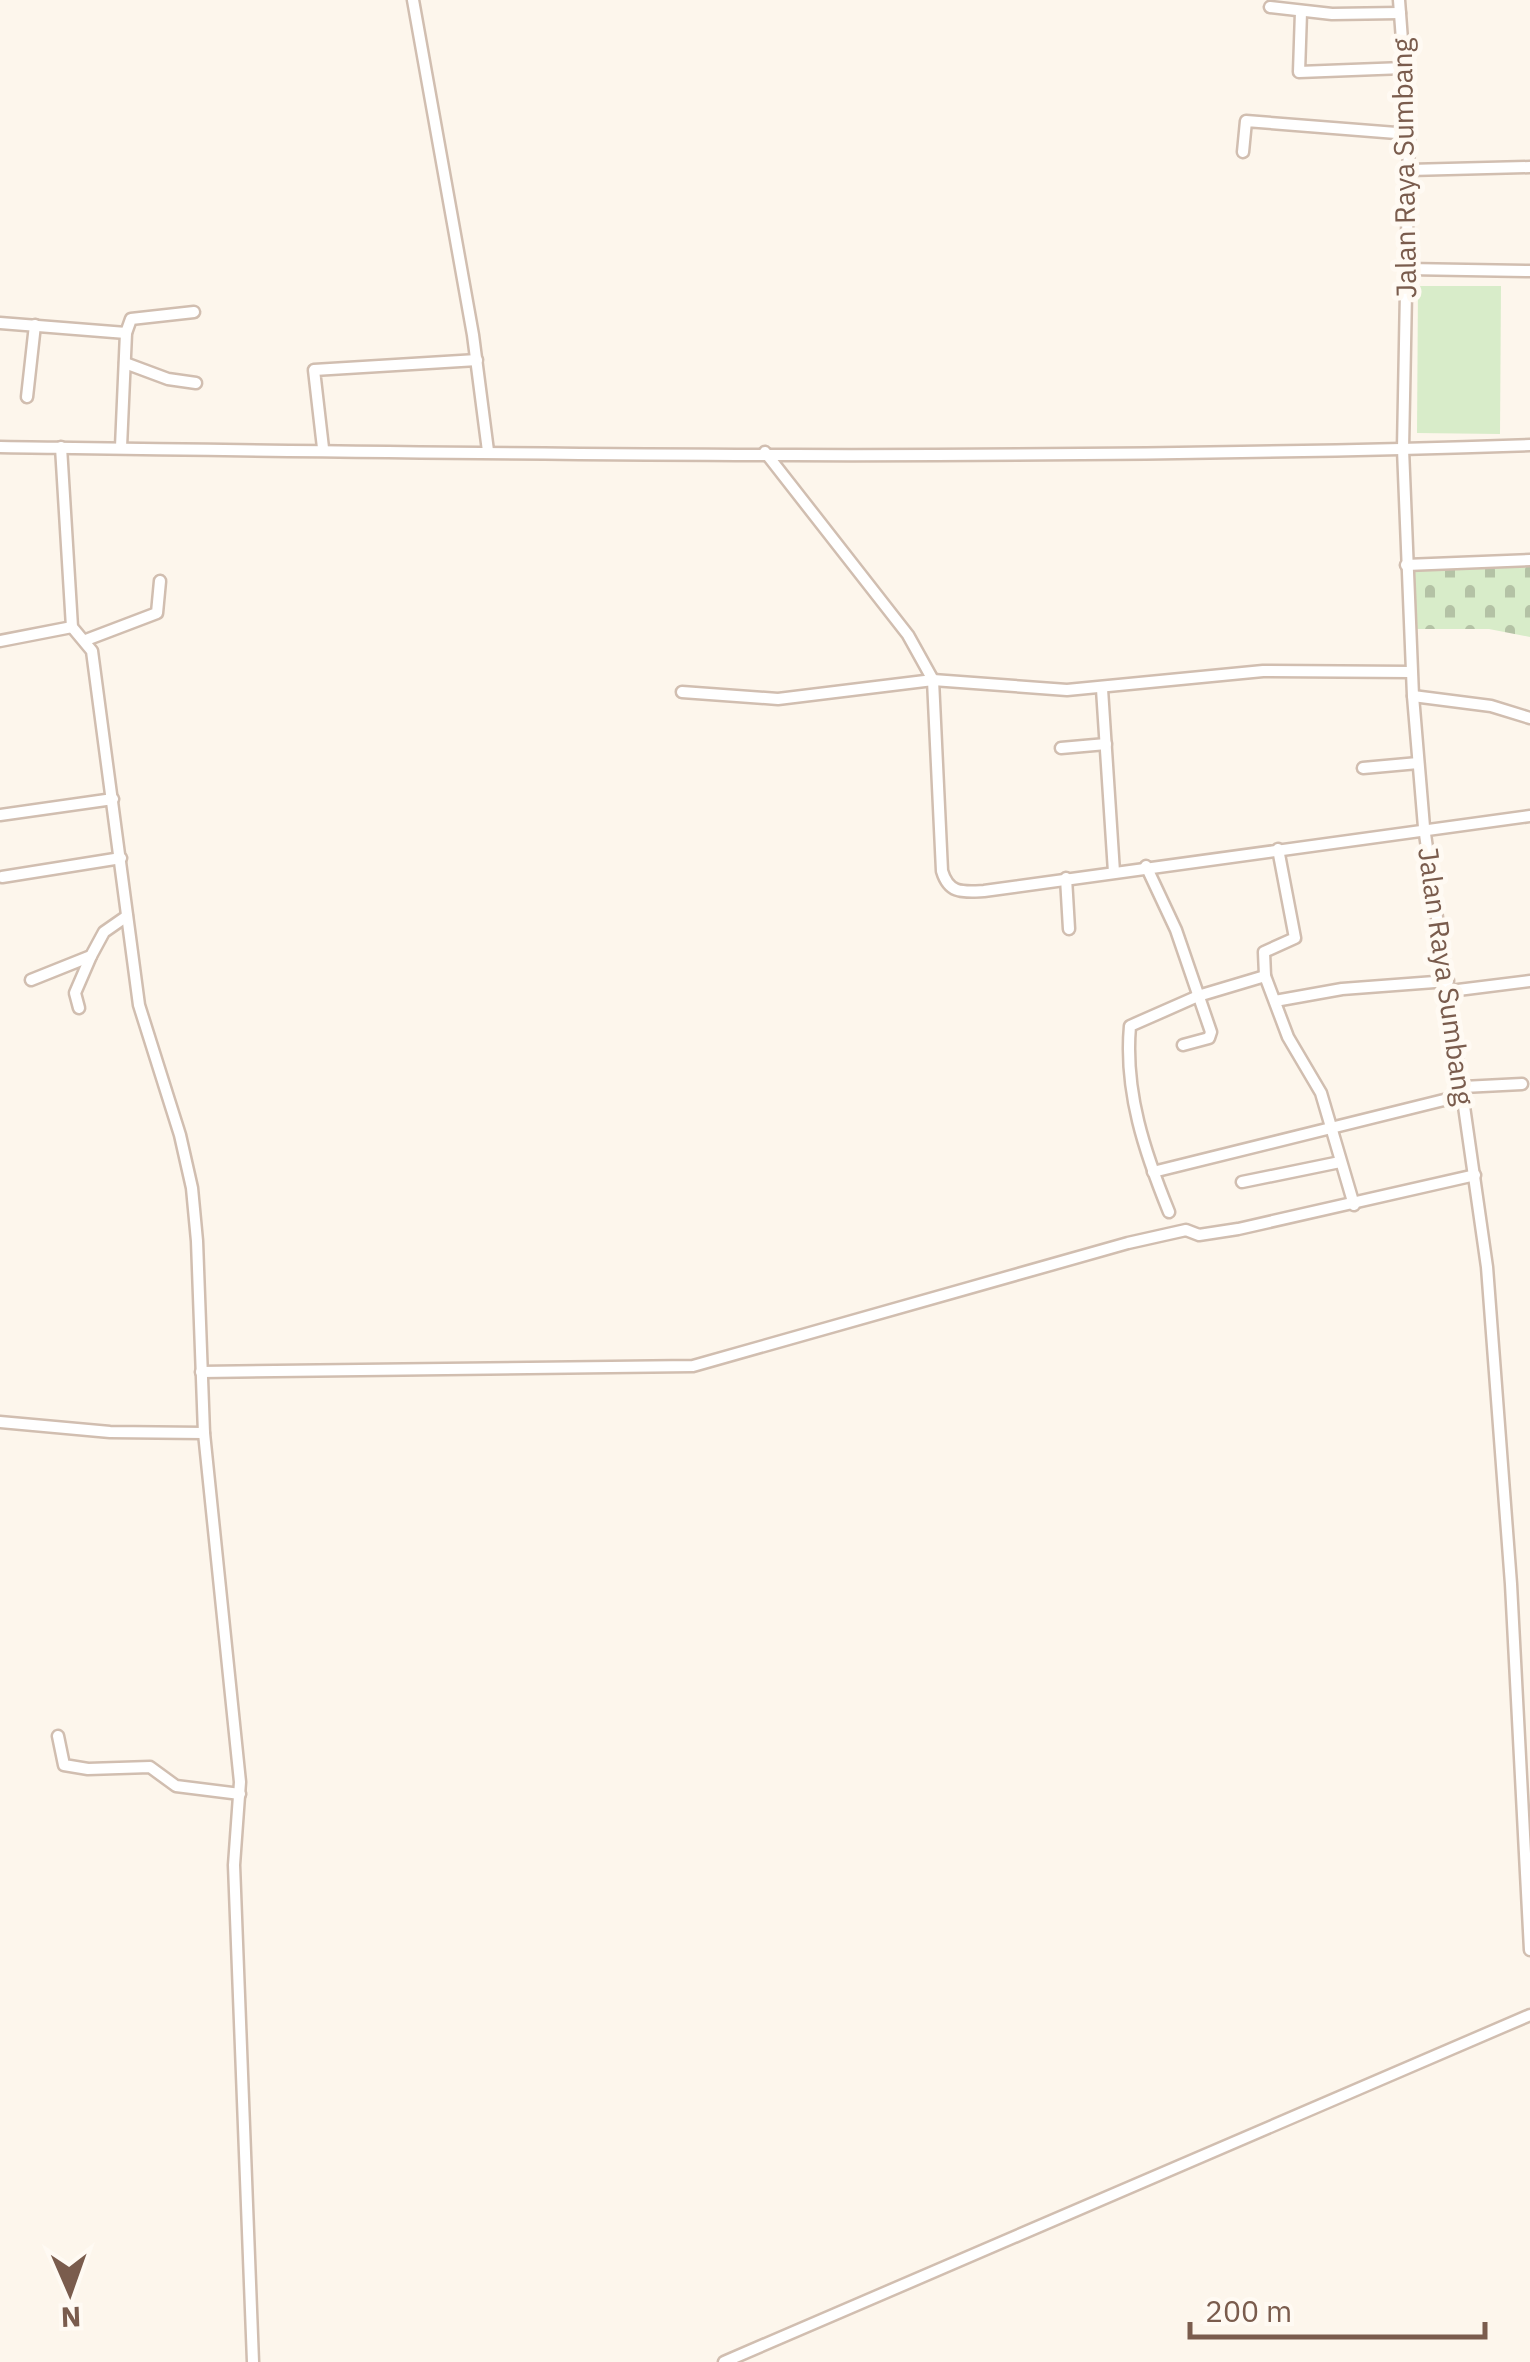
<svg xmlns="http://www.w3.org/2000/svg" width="1530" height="2362" viewBox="0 0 1530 2362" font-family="'IBM Plex Sans',sans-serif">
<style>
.cemetery{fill:url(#cemetery-stones)}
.garden{fill:#d8ecc9}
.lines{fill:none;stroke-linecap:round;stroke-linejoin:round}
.minor-casing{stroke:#d1beb0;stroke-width:15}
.minor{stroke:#fff;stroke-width:10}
.labels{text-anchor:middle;stroke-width:10;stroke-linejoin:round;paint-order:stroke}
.street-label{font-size:28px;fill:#7a5c4d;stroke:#fffaf3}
</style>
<defs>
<pattern id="cemetery-stones" width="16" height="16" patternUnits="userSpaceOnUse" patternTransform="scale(2.5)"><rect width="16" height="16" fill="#d8ecc9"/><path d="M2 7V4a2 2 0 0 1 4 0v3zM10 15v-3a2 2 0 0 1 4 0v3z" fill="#b4c2a5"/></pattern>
</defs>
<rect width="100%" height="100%" fill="#fdf6ec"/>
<path class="cemetery" d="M 1530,565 L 1530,637 L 1489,629 L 1414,629 L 1412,567 Z"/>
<path class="garden" d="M 1418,286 L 1501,286 L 1500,434 L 1417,433 Z"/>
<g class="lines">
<g class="minor-casing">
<g id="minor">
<path d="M 413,0 L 473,335 L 488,451"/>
<path d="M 1399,0 L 1409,134 L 1403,449 L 1413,696 L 1424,827 L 1487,1267 L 1511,1584 L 1530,1950"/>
<path d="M 1270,7 L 1332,14 L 1400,13"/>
<path d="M 1301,12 L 1299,72 L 1404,68"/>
<path d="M 1243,152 L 1246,121 L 1409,134"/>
<path d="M 1409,170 L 1530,167"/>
<path d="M 1407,269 L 1530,271"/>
<path d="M 0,323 L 126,333"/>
<path d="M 125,363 L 168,379 L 196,383"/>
<path d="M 27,397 L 35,325"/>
<path d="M 0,447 C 509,454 1021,462 1530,445"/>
<path d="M 61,447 L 72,627 L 92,651 L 139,1005 L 180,1135 L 192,1188 L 197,1241 L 204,1433 L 240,1782 L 234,1865 L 253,2362"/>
<path d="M 121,447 L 126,333 L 131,319 L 194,312"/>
<path d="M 323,448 L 314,370 L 477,360"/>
<path d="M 765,452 L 908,635 L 933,680 L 942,871 C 949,894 962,892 984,891 L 1530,816"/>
<path d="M 1406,565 L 1530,560"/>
<path d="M 86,640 L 157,613 L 160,581"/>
<path d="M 0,641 L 72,627"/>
<path d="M 1102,689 L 1114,872"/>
<path d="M 682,692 L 778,699 L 933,680 L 1067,690 L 1263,671 L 1411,672"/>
<path d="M 1413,696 L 1491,706 L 1530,718"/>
<path d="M 1061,748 L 1106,744"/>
<path d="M 1363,768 L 1418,763"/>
<path d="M 0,815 L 113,799"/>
<path d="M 1278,849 L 1295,938 L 1264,952 L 1265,976 L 1288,1037 L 1321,1093 L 1354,1205"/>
<path d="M 1146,866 L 1176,930 L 1211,1032 L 1209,1038 L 1183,1045"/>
<path d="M 2,877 L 121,858"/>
<path d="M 1066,878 L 1069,929"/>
<path d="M 31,980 L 91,956 L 104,932 L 127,916"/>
<path d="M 1450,991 L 1530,981"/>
<path d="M 1275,1001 L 1342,989 L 1448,981"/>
<path d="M 79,1008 L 75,993 L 91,956"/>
<path d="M 1463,1087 L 1522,1084"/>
<path d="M 1153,1172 L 1464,1095"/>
<path d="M 1242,1182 L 1340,1162"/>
<path d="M 1169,1212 C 1145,1153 1124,1092 1130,1026 L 1198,996 L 1265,976"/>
<path d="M 201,1372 L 693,1366 L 1128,1243 L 1186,1230 L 1199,1235 L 1238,1229 L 1475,1175"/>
<path d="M 0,1422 L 110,1432 L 204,1433"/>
<path d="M 58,1736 L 64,1765 L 88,1769 L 150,1767 L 176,1786 L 240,1794"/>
<path d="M 724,2362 L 1530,2015"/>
</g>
</g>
<use href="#minor" class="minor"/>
</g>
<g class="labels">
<g class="street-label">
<text transform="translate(1404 168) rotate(-91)" y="10">Jalan Raya Sumbang</text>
<text transform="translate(1446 976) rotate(82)" y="10">Jalan Raya Sumbang</text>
</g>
</g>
<g transform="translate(70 2292) rotate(178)" stroke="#fffaf3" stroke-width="8" paint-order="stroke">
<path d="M0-8L18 38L0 25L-18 38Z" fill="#7a5c4d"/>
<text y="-15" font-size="28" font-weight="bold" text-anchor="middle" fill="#7a5c4d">N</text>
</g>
<path d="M1190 2322v15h295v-15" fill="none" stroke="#7a5c4d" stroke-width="5"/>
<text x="1205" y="2322" font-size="30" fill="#7a5c4d" stroke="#fffaf3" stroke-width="8" paint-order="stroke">200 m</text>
</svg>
